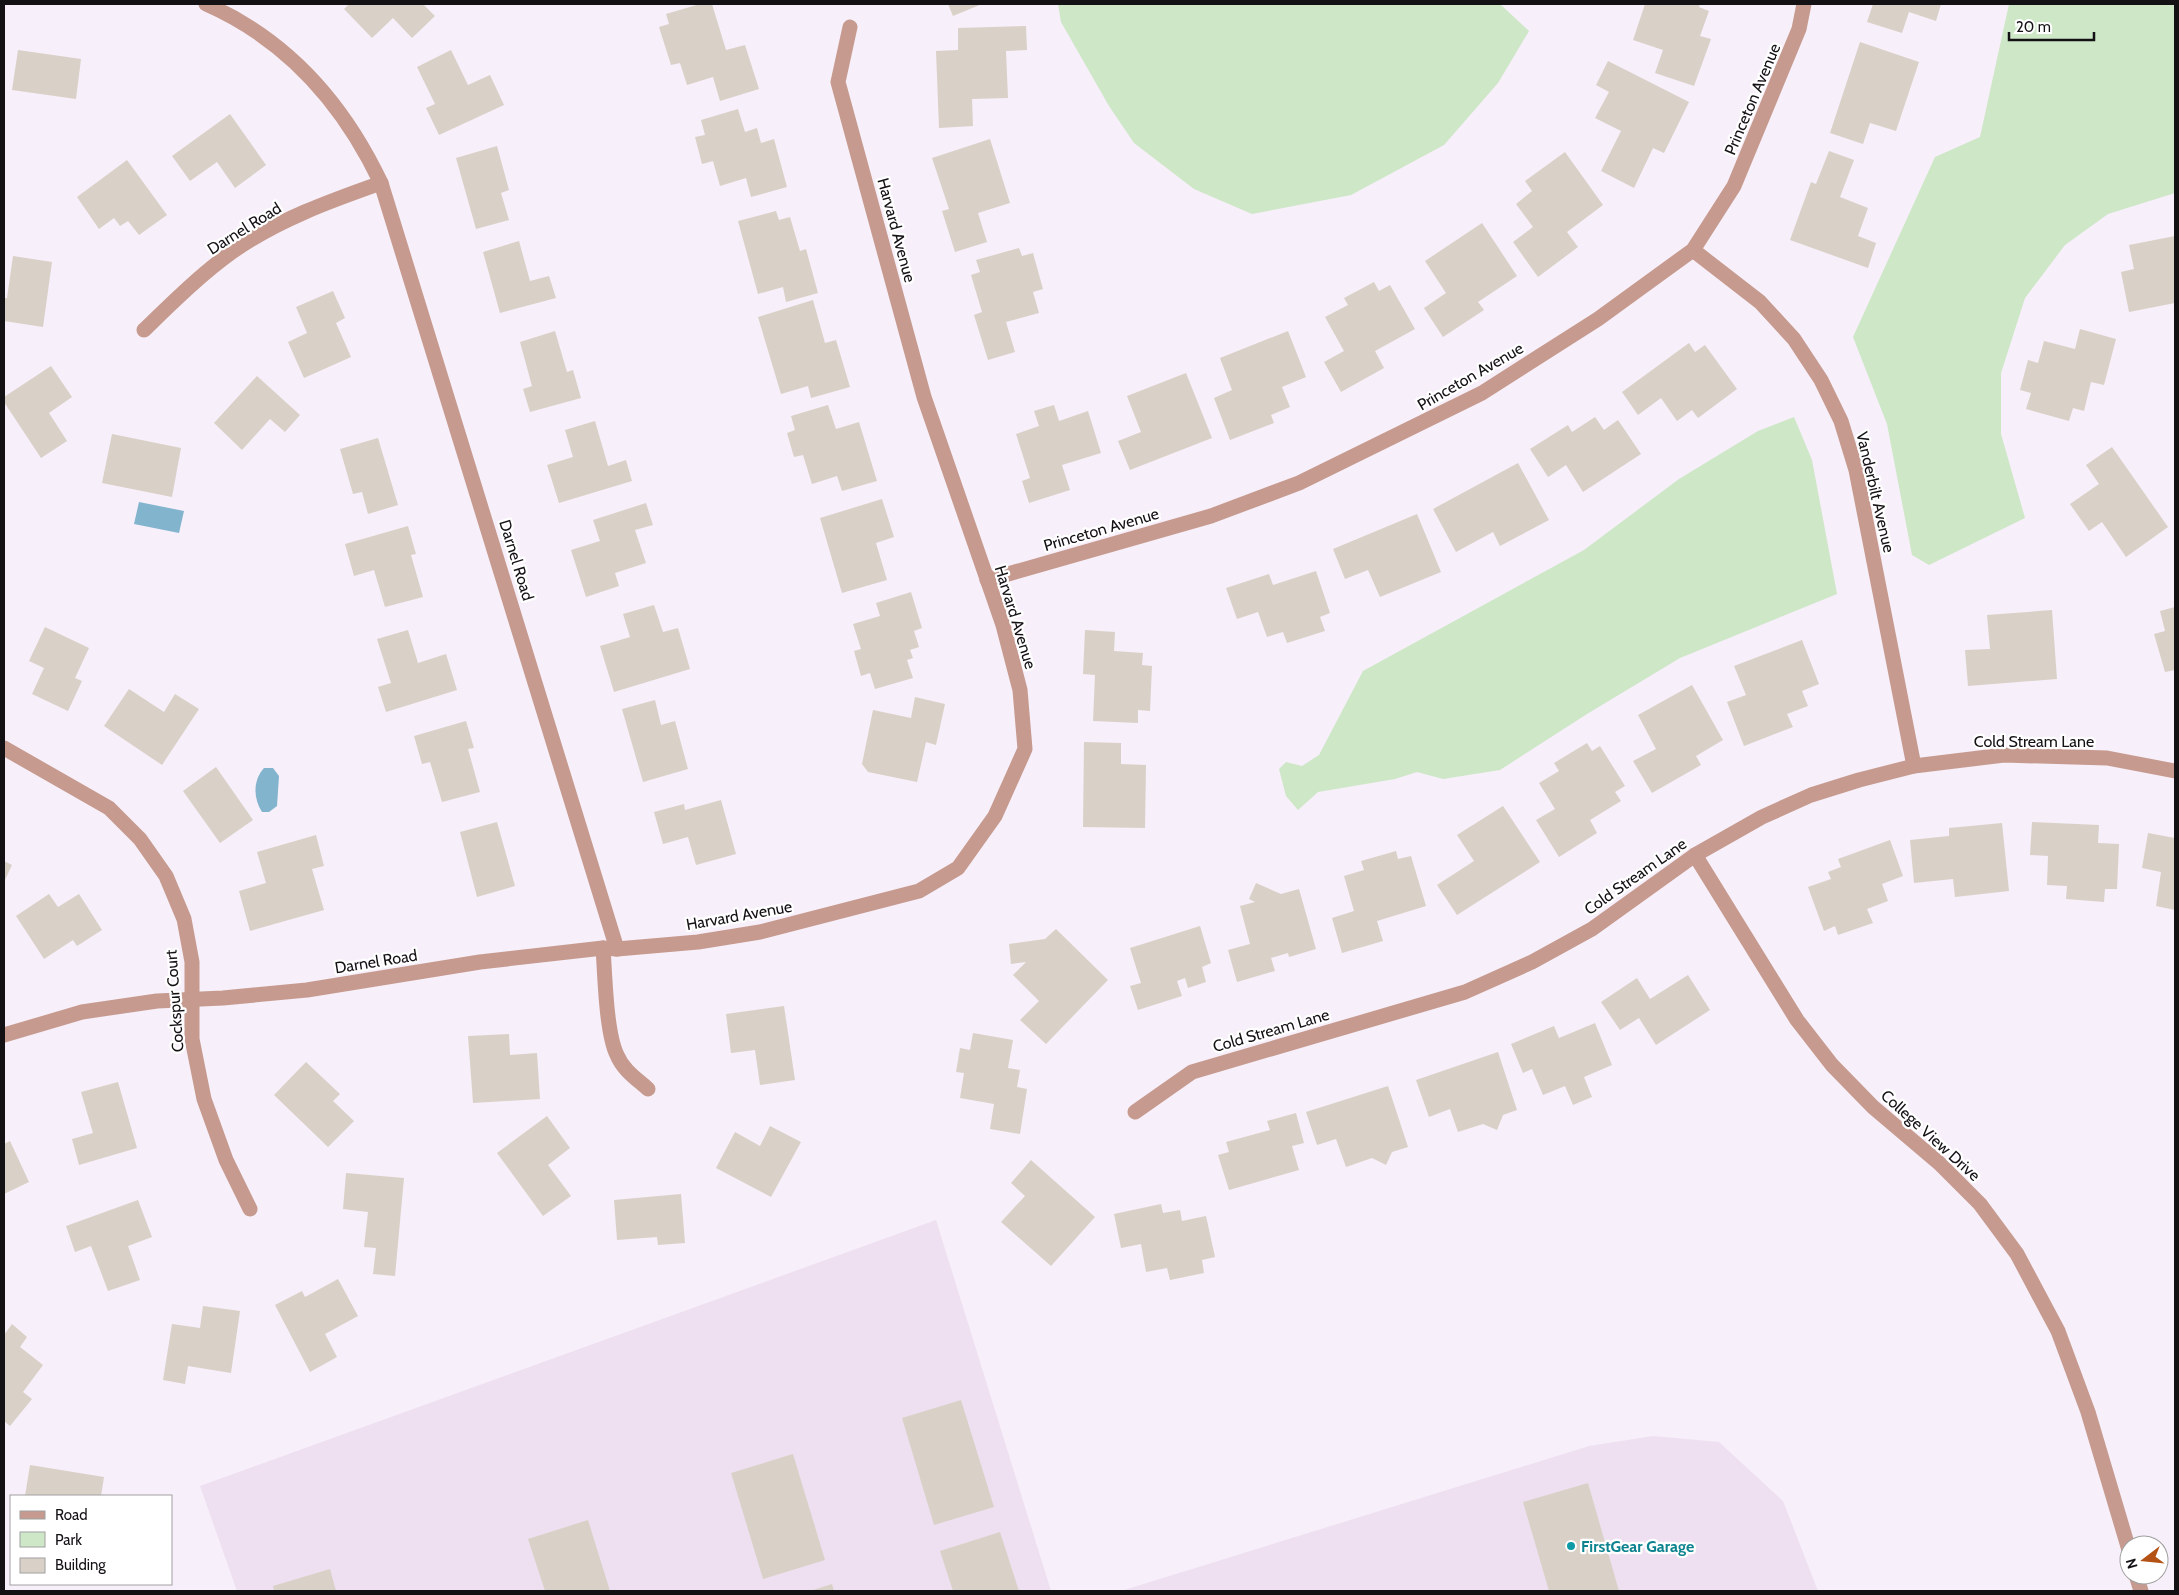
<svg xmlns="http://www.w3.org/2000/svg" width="2179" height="1595" viewBox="0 0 2179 1595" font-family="Cabin,sans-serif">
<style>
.built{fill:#eee0f0}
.green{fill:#cde7c7}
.water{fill:#82b4ce}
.building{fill:#d9d1c7}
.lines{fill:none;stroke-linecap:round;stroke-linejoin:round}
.street{stroke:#c69a8e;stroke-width:15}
.culture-dot{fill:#0f9aa8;stroke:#fff;stroke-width:2}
.labels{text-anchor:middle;stroke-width:4.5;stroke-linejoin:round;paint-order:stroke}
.street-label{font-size:16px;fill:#141114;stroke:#fff}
.culture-label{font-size:16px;font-weight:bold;fill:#0d838f;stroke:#fff;text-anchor:start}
</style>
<rect width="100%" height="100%" fill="#f7eff9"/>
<g class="built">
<path d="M 936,1220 L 1051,1591 L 237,1591 L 200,1486 Z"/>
<path d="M 1653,1436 L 1719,1442 L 1783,1501 L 1818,1591 L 1121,1591 L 1589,1446 Z"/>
</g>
<g class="green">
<path d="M 1058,4 L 1500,4 L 1529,31 L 1498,83 L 1444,145 L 1351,195 L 1252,214 L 1194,189 L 1134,143 L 1109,106 L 1061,22 Z"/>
<path d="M 2009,4 L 2175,4 L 2175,193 L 2108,214 L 2065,245 L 2025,298 L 2001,373 L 2001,434 L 2025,518 L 1929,565 L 1912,555 L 1887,424 L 1853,337 L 1935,157 L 1980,137 Z"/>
<path d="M 1794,417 L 1812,460 L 1837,594 L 1680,658 L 1587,714 L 1500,770 L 1443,779 L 1417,772 L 1395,779 L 1318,792 L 1298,810 L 1286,796 L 1279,769 L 1286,762 L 1302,766 L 1319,755 L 1363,671 L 1584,550 L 1679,479 L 1758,431 Z"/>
</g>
<g class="water">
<path d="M 139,502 L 184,511 L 179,533 L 134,524 Z"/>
<path d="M 264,768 L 273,768 L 279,776 L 277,806 L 269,812 L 262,812 C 253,798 253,780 264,768 Z"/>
</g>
<g class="building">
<path d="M 349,4 L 423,4 L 435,16 L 412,38 L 393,18 L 372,38 L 344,9 Z"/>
<path d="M 700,4 L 712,4 L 726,50 L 745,45 L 759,89 L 720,101 L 713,77 L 687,85 L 680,63 L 671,65 L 659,27 L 669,24 L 666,14 Z"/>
<path d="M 948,4 L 982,4 L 953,16 Z"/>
<path d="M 1645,4 L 1700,4 L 1699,7 L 1709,11 L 1700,36 L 1711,39 L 1694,86 L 1655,73 L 1663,50 L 1633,40 Z"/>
<path d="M 1873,4 L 1941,4 L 1936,21 L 1909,12 L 1902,33 L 1867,22 Z"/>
<path d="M 1026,26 L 1027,50 L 1006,51 L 1008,98 L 972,99 L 973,126 L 939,128 L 936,51 L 958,50 L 958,28 Z"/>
<path d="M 1860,42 L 1919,62 L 1896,131 L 1870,123 L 1863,144 L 1830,133 Z"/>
<path d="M 18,50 L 81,59 L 76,99 L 12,90 Z"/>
<path d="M 451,50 L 468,85 L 490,75 L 504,105 L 439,135 L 426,108 L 435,104 L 417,67 Z"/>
<path d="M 1608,61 L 1689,102 L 1664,153 L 1653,148 L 1634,188 L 1601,171 L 1621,131 L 1595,118 L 1609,92 L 1596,85 Z"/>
<path d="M 738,109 L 745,132 L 757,128 L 761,143 L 774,139 L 787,187 L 751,197 L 746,178 L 720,186 L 713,161 L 702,164 L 695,137 L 705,135 L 701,120 Z"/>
<path d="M 230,114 L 266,165 L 235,188 L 217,162 L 190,181 L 172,156 Z"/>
<path d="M 990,139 L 1010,203 L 978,213 L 987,242 L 955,252 L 942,211 L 949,209 L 932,158 Z"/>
<path d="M 497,146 L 509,190 L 501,193 L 509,220 L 476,229 L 456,158 Z"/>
<path d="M 1829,151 L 1854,160 L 1840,197 L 1868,208 L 1858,236 L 1876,243 L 1868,268 L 1790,240 L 1811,182 L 1816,184 Z"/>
<path d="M 1565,152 L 1603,205 L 1567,232 L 1578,247 L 1538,277 L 1513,242 L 1533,227 L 1516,204 L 1532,191 L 1525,181 Z"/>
<path d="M 127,160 L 167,215 L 139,235 L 128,221 L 120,226 L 114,218 L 99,229 L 77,197 Z"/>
<path d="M 776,211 L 779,220 L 790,217 L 800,251 L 806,249 L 818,293 L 786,302 L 783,287 L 758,294 L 738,221 Z"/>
<path d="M 1482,223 L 1517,276 L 1478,302 L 1484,310 L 1443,337 L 1424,308 L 1446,293 L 1425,261 Z"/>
<path d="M 2175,236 L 2175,303 L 2129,312 L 2121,272 L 2134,269 L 2129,245 Z"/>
<path d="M 519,241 L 530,281 L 549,276 L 556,298 L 500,313 L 483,252 Z"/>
<path d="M 1019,248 L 1022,256 L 1033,253 L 1043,289 L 1033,292 L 1039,313 L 1006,322 L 1015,352 L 988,360 L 974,315 L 982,312 L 971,275 L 980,272 L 976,260 Z"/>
<path d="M 13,256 L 52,262 L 43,327 L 4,321 L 4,298 L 7,298 Z"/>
<path d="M 1374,282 L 1379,291 L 1390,285 L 1415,329 L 1375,351 L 1384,368 L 1341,392 L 1324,362 L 1344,351 L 1325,317 L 1348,305 L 1344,298 Z"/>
<path d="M 333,291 L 345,318 L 336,323 L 351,357 L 304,378 L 288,342 L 307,333 L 296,307 Z"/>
<path d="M 813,300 L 825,343 L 836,340 L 850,387 L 811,398 L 808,386 L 781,394 L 758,317 Z"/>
<path d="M 2080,329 L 2116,339 L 2104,385 L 2091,382 L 2084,411 L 2073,408 L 2069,421 L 2026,409 L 2031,393 L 2020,390 L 2028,360 L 2038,363 L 2044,341 L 2075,349 Z"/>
<path d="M 555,331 L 567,372 L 573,370 L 581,398 L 530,412 L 523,389 L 532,386 L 520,342 Z"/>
<path d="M 1288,331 L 1306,377 L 1282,387 L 1290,407 L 1271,415 L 1274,423 L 1230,440 L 1214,398 L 1232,390 L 1220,358 Z"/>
<path d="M 1689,343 L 1695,352 L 1705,345 L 1737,389 L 1698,418 L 1692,410 L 1677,421 L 1661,398 L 1638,415 L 1622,392 Z"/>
<path d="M 51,366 L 72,397 L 49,413 L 67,441 L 41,458 L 4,402 L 4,397 Z"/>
<path d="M 1186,373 L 1212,438 L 1130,470 L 1118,441 L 1141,432 L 1127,396 Z"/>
<path d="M 257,376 L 300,415 L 285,432 L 270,419 L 242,450 L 214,423 Z"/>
<path d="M 828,405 L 836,429 L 859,422 L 877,481 L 842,491 L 837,476 L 812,484 L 803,455 L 794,457 L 787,433 L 795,430 L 791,416 Z"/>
<path d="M 1054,405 L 1059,421 L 1088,411 L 1101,453 L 1062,465 L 1070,490 L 1029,503 L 1022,481 L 1030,478 L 1016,434 L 1039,426 L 1034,411 Z"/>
<path d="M 1595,417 L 1604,430 L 1618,420 L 1641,454 L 1583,492 L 1566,465 L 1548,477 L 1530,449 L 1568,425 L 1572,432 Z"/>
<path d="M 595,421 L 608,466 L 626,460 L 632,481 L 559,503 L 547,465 L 573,457 L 565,430 Z"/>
<path d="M 112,434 L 181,448 L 172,497 L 102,483 Z"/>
<path d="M 378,438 L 398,505 L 368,514 L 362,492 L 353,494 L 340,449 Z"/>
<path d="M 2112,447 L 2168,527 L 2126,557 L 2102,522 L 2089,531 L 2070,504 L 2099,484 L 2086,465 Z"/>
<path d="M 1518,463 L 1549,520 L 1500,546 L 1493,532 L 1456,552 L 1433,509 Z"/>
<path d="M 882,499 L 894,537 L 876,543 L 887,580 L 842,593 L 820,518 Z"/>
<path d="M 646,503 L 653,525 L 635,530 L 646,563 L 615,573 L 619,586 L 586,597 L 571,550 L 600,541 L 593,520 Z"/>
<path d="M 1417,514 L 1441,572 L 1380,597 L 1368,570 L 1345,579 L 1333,549 Z"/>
<path d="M 408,526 L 416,554 L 411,555 L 423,597 L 385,607 L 374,570 L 354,576 L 345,544 Z"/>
<path d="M 1316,571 L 1330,613 L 1320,617 L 1325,631 L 1287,643 L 1283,632 L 1267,637 L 1258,612 L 1237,619 L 1226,588 L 1269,574 L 1273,585 Z"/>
<path d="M 911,592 L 922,628 L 914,631 L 919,647 L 910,650 L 913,658 L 907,660 L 913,678 L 875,689 L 870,673 L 861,676 L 854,651 L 861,649 L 853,624 L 880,616 L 876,603 Z"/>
<path d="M 654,605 L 663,632 L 678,628 L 690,669 L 614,692 L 600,646 L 630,637 L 623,614 Z"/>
<path d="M 2175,607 L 2175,670 L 2165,672 L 2154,634 L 2165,631 L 2160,611 Z"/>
<path d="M 2052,610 L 2057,679 L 1968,686 L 1965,650 L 1990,649 L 1987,615 Z"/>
<path d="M 45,627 L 89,648 L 75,678 L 82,681 L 68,711 L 32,694 L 44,668 L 29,661 Z"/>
<path d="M 408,630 L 418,663 L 446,654 L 457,690 L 386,712 L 378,687 L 391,683 L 377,639 Z"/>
<path d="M 1085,630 L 1115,632 L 1114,651 L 1143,653 L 1142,665 L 1152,666 L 1150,711 L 1138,710 L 1138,723 L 1093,721 L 1095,675 L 1083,674 Z"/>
<path d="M 1802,640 L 1819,684 L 1802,691 L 1808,706 L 1787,714 L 1793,727 L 1744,746 L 1727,702 L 1746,695 L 1734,666 Z"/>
<path d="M 1692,685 L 1723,740 L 1696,756 L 1701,765 L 1652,793 L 1633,761 L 1656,749 L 1638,715 Z"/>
<path d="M 129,689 L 164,712 L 175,694 L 199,709 L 162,765 L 104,726 Z"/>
<path d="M 915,697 L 945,704 L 936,745 L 926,742 L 917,782 L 868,772 L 862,764 L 873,710 L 911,718 Z"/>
<path d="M 655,700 L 661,725 L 675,721 L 688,769 L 643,782 L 622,709 Z"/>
<path d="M 466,721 L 474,748 L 468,749 L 480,792 L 442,802 L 430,762 L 422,764 L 414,736 Z"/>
<path d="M 1084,742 L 1121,743 L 1121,764 L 1146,765 L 1145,828 L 1083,827 Z"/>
<path d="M 1587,743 L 1592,751 L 1600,746 L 1625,786 L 1615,792 L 1621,801 L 1590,820 L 1597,833 L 1559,857 L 1536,820 L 1555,809 L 1539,783 L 1559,771 L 1554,763 Z"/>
<path d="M 216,767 L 253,820 L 220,843 L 183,791 Z"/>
<path d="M 721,800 L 736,854 L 696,865 L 688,837 L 663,844 L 654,812 L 684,804 L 685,810 Z"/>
<path d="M 1503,806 L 1540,862 L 1457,915 L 1437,885 L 1474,861 L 1457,835 Z"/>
<path d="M 497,822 L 515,886 L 477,897 L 460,832 Z"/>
<path d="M 2032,822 L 2099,825 L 2098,843 L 2119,844 L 2117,889 L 2105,889 L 2104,902 L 2066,899 L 2067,886 L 2047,885 L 2048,856 L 2030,855 Z"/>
<path d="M 2002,823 L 2009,891 L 1955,897 L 1953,879 L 1914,883 L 1910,840 L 1949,836 L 1949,828 Z"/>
<path d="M 2148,833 L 2175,838 L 2175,910 L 2156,906 L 2161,872 L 2142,868 Z"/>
<path d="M 316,835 L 324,866 L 312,869 L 324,910 L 250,931 L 239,891 L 266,883 L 257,852 Z"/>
<path d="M 1890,840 L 1903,876 L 1882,884 L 1888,901 L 1867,909 L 1873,923 L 1838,935 L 1835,926 L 1824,931 L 1808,887 L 1831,879 L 1828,872 L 1841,867 L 1838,859 Z"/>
<path d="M 1396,851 L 1398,859 L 1411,856 L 1426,906 L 1377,921 L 1383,941 L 1342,953 L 1332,918 L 1354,911 L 1344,876 L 1364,870 L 1361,861 Z"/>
<path d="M 4,861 L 12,865 L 4,882 Z"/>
<path d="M 1256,883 L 1281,894 L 1299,889 L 1316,949 L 1289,957 L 1288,953 L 1271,958 L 1275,971 L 1237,982 L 1228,950 L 1250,944 L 1240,906 L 1255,902 L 1249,899 Z"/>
<path d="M 49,894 L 58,907 L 79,894 L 102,930 L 77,946 L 73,940 L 44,959 L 16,916 Z"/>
<path d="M 1200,926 L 1211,963 L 1202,967 L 1206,982 L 1188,988 L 1185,978 L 1177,981 L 1182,996 L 1138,1010 L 1130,986 L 1141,983 L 1130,948 Z"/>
<path d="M 1056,929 L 1108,980 L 1046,1044 L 1020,1020 L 1039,1001 L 1013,975 L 1026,962 L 1011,964 L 1009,944 L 1045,939 Z"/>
<path d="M 1688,975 L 1710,1010 L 1656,1045 L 1639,1018 L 1620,1030 L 1601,1002 L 1637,978 L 1650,999 Z"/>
<path d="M 784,1006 L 795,1080 L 760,1085 L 755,1050 L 731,1053 L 726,1014 Z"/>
<path d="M 1595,1023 L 1612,1065 L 1584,1077 L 1592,1097 L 1573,1105 L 1565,1086 L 1543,1095 L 1532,1069 L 1523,1073 L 1511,1044 L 1554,1026 L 1559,1038 Z"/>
<path d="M 973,1033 L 1013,1040 L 1008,1068 L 1020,1070 L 1017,1087 L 1027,1089 L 1020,1134 L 990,1129 L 994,1104 L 960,1098 L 964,1073 L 956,1072 L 960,1048 L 970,1050 Z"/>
<path d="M 509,1034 L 510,1055 L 537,1053 L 540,1099 L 473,1103 L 468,1036 Z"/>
<path d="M 1498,1052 L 1517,1110 L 1503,1115 L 1497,1130 L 1483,1124 L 1458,1132 L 1450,1109 L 1429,1117 L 1416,1080 Z"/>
<path d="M 306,1062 L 340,1094 L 333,1101 L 354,1121 L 328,1147 L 274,1095 Z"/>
<path d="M 118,1082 L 137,1148 L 79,1165 L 72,1139 L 93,1133 L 81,1092 Z"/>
<path d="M 1388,1086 L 1408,1147 L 1392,1152 L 1386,1165 L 1372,1158 L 1346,1167 L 1336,1139 L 1317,1145 L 1306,1112 Z"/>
<path d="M 1296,1113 L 1304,1143 L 1292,1146 L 1299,1170 L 1229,1190 L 1218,1155 L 1229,1152 L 1226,1142 L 1270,1130 L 1267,1121 Z"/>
<path d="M 547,1116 L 570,1148 L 548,1165 L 571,1196 L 543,1216 L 497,1153 Z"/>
<path d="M 770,1126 L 801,1142 L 771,1197 L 716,1168 L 735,1132 L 760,1146 Z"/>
<path d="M 10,1141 L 29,1182 L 4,1194 L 4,1144 Z"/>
<path d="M 1031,1160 L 1095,1217 L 1051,1266 L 1001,1222 L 1025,1196 L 1011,1183 Z"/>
<path d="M 346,1173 L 404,1178 L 395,1276 L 373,1274 L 376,1248 L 364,1247 L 368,1212 L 343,1209 Z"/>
<path d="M 681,1194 L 685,1243 L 658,1245 L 657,1237 L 617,1240 L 614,1200 Z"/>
<path d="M 138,1200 L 152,1237 L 128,1246 L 140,1280 L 108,1291 L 91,1246 L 75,1252 L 66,1226 Z"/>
<path d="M 1161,1204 L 1163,1213 L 1180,1210 L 1182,1221 L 1206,1216 L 1215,1257 L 1202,1260 L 1204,1273 L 1170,1280 L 1167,1268 L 1146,1272 L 1141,1244 L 1121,1248 L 1114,1214 Z"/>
<path d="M 338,1279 L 358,1316 L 325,1334 L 337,1357 L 310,1372 L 275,1305 L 302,1291 L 305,1297 Z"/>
<path d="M 203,1306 L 240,1311 L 231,1373 L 188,1366 L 185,1384 L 163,1380 L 172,1324 L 200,1328 Z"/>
<path d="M 12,1324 L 27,1337 L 20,1347 L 43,1365 L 23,1392 L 32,1399 L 10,1426 L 4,1421 L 4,1335 Z"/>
<path d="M 961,1400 L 994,1507 L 934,1525 L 902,1418 Z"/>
<path d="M 793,1454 L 825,1560 L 763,1579 L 731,1473 Z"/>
<path d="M 30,1465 L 104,1477 L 101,1496 L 25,1496 Z"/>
<path d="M 1588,1483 L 1619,1591 L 1549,1591 L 1523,1502 Z"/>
<path d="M 588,1520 L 610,1591 L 545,1591 L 528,1539 Z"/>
<path d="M 1000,1532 L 1019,1591 L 953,1591 L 940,1551 Z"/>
<path d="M 330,1569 L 336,1591 L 274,1591 L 273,1586 Z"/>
<path d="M 832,1584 L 834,1591 L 810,1591 Z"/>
</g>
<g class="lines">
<g class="street">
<path d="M 206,4 C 288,40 343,103 381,183 L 617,949"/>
<path d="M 1693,250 L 1760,302 L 1794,339 L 1821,380 L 1841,421 L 1856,470 L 1914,766"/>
<path d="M 144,330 C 172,303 200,275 232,252 C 277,220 330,201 381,183"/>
<path d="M 987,580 L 1211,516 L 1299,483 L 1482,393 L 1598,319 L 1693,250 L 1734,186 L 1799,29 L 1804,4"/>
<path d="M 4,748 L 109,808 L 140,839 L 166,876 L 184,919 L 192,962 L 192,1039 L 204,1099 L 226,1160 L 250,1209"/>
<path d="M 1695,855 L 1797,1020 L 1832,1065 L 1873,1107 L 1939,1163 L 1980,1204 L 2017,1254 L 2058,1331 L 2088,1412 L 2129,1550"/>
<path d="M 603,948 C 605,975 606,1033 617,1055 C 623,1070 637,1079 648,1089"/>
<path d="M 4,1035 L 82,1012 L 157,1001 L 223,998 L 307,990 L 480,962 L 603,948 L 617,949 L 698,942 L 760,932 L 919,891 L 958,868 L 995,816 L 1025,749 L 1020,690 L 1003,625 L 924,397 L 838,82 L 850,27"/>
<path d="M 1135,1112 L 1192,1072 L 1465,992 L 1532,962 L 1592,929 L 1695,855 L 1762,817 L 1811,795 L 1859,780 L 1914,766 L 2004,755 L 2107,758 L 2175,771"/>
<path d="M 2136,1575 L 2141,1591"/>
</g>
</g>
<circle class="culture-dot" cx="1571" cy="1546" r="5"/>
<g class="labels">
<g class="street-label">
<text transform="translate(1752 99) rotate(-67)" y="6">Princeton Avenue</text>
<text transform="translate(244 228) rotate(-32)" y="6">Darnel Road</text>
<text transform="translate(897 230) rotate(75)" y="6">Harvard Avenue</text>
<text transform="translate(1470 376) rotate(-30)" y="6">Princeton Avenue</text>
<text transform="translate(1876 492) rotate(77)" y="6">Vanderbilt Avenue</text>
<text transform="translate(1101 529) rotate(-16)" y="6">Princeton Avenue</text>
<text transform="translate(517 560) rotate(73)" y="6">Darnel Road</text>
<text transform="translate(1016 617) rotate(73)" y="6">Harvard Avenue</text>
<text x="2034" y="747">Cold Stream Lane</text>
<text transform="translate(1635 876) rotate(-35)" y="6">Cold Stream Lane</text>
<text transform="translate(739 915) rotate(-10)" y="6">Harvard Avenue</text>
<text transform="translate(376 961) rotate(-9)" y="6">Darnel Road</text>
<text transform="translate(174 1001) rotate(-94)" y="6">Cockspur Court</text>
<text transform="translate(1271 1030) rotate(-16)" y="6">Cold Stream Lane</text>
<text transform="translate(1931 1135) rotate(42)" y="6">College View Drive</text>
</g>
<g class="culture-label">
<text x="1581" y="1552">FirstGear Garage</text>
</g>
</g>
<rect width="2179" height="1595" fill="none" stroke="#141114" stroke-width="10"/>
<rect x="10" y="1495" width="162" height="90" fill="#ffffff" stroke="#a1a0a1"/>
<rect x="20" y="1511" width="25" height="8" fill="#c69a8e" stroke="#a1a0a1"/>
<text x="55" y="1520" font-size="15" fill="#141114">Road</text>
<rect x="20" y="1532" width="25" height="15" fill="#cde7c7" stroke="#a1a0a1"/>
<text x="55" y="1545" font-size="15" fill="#141114">Park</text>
<rect x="20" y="1558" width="25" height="15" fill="#d9d1c7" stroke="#a1a0a1"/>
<text x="55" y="1570" font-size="15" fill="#141114">Building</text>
<g transform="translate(2144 1560) rotate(254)"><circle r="24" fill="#ffffff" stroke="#a1a0a1"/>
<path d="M0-4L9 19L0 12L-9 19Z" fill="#b45215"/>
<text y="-8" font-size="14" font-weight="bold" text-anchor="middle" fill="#141114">N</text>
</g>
<path d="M2009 32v8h85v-8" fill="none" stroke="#141114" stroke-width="2.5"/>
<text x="2016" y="32" font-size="15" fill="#141114" stroke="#ffffff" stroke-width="4" paint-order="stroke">20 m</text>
</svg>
